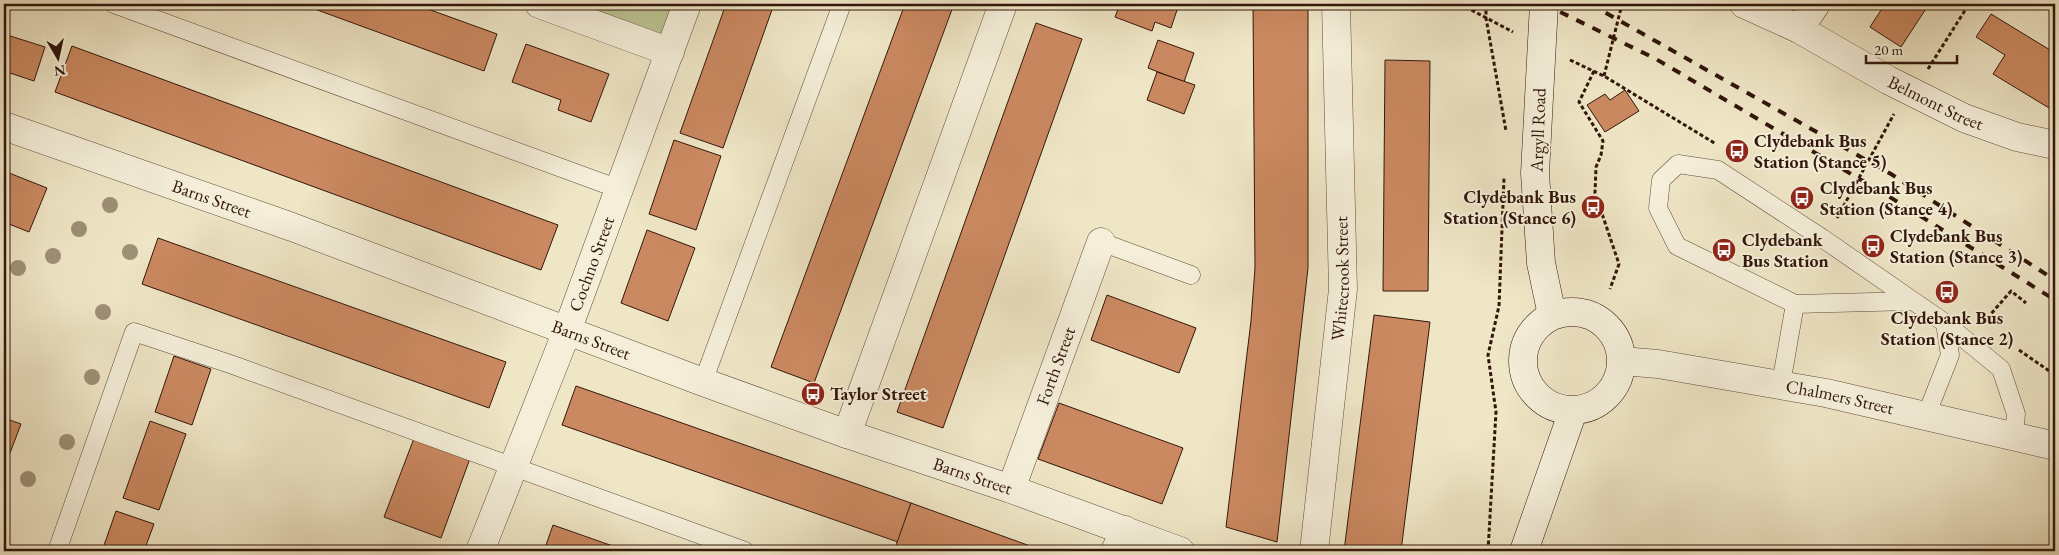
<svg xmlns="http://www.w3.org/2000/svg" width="2059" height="555" viewBox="0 0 2059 555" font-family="'EB Garamond',serif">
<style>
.green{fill:#bbc493;stroke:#766d4f}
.building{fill:#cb8961;stroke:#32160b}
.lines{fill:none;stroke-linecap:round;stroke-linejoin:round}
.lane-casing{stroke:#614a3a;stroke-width:19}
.street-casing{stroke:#614a3a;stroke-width:29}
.secondary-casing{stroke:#32160b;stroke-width:29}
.path{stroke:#32160b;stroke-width:3;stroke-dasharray:4 2.5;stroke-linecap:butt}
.lane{stroke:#f5efda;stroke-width:18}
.street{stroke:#f5efda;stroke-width:28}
.secondary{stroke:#f5efda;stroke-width:28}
.rail{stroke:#32160b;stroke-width:4;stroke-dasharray:9 9;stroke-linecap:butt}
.tree{fill:#9e9076}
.labels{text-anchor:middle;stroke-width:4;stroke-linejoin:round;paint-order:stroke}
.street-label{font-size:18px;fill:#32160b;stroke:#f5efda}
.poi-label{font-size:18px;font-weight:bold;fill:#32160b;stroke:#f5efda;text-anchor:start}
</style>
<rect width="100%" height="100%" fill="#efe6c6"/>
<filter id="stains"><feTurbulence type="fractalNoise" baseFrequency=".004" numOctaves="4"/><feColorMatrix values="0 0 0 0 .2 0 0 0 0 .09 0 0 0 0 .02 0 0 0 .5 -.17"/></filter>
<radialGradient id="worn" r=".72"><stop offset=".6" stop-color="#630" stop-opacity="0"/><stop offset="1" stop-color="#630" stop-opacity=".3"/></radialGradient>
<path class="green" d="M 539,4 L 687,4 L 670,52 Z"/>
<g class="building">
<path d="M 301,4 L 414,4 L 497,34 L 484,71 Z"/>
<path d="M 726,4 L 774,4 L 723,148 L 680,133 Z"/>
<path d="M 905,4 L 954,4 L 814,383 L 771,367 Z"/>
<path d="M 1120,4 L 1179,4 L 1171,28 L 1155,22 L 1152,31 L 1115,17 Z"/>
<path d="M 1253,4 L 1301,4 L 1308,7 L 1308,268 L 1277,542 L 1226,527 L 1251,321 L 1255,268 Z"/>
<path d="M 1885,4 L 1929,4 L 1901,47 L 1870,27 Z"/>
<path d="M 1991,14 L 2055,53 L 2054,111 L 1993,74 L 2005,55 L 1976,37 Z"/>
<path d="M 1036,23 L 1082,39 L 943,428 L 897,412 Z"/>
<path d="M 4,34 L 45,47 L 34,81 L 4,71 Z"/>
<path d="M 1158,40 L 1194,53 L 1184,82 L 1148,68 Z"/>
<path d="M 526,44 L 609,74 L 591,122 L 558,110 L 561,100 L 512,82 Z"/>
<path d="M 72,46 L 558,225 L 541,270 L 55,92 Z"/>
<path d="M 1385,60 L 1430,61 L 1428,291 L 1383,291 Z"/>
<path d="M 1157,72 L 1195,85 L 1184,114 L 1147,100 Z"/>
<path d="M 1625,90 L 1639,111 L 1605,132 L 1587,105 L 1605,94 L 1610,100 Z"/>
<path d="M 674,140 L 721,156 L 696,230 L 649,214 Z"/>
<path d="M 4,171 L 47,188 L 29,232 L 4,222 Z"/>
<path d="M 647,230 L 695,248 L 668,321 L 621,303 Z"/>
<path d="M 158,238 L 506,362 L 489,408 L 142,284 Z"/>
<path d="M 1107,295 L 1196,328 L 1179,373 L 1091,340 Z"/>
<path d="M 1374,315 L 1430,322 L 1401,551 L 1344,551 Z"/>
<path d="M 174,356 L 211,369 L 192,425 L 155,412 Z"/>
<path d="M 576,386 L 911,503 L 898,542 L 562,425 Z"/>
<path d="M 1059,403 L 1183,448 L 1162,504 L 1038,459 Z"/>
<path d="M 4,418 L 21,424 L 10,453 L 4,451 Z"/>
<path d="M 150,421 L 186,434 L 159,510 L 123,498 Z"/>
<path d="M 416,433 L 472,453 L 441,538 L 384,517 Z"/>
<path d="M 911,503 L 1044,551 L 894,551 Z"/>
<path d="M 116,511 L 154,524 L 144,551 L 102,551 Z"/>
<path d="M 553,525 L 627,551 L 544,551 Z"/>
</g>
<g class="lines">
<g class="lane-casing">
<g id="lane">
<path d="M 114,4 L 619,189"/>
<path d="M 1101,242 L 1191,275"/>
<path d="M 1795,304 L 1912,301"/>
<path d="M 703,382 L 842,4"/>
<path d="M 1781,384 L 1795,304 L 1677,246 L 1658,208 L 1661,180 L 1678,164 L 1718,170 L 1822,238 L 1945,323 L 2001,369 L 2016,414 L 2014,436"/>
<path d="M 1926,416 L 1950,355 L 1945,323"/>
<path d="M 57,551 L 134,332 L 233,365 L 745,551"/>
</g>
</g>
<g class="street-casing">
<g id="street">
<path d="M 539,4 L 670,52"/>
<path id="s1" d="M 1744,4 L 1799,29 L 1888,80 L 1964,118 L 2017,137 L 2055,145"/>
<path d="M 1799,29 L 1816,4"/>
<path id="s2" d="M 4,126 L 292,227 L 703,382 L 847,434 L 1011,489 L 1180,551"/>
<path id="s3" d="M 1622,361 L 1658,364 L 1826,393 L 2055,446"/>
<path d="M 847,434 L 1003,4"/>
<path id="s4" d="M 1011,489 L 1101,242"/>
<path id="s5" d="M 480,551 L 567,331 L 687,4"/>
<path d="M 1115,551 L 1125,530"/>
<path id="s6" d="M 1314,551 L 1343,289 L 1336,4"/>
</g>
</g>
<g class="secondary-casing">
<g id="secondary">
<path d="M 1544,4 L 1535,173 L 1541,263 L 1552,315"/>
<circle cx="1572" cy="361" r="49"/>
<path d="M 1524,551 L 1573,411"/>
</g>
</g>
<g class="path">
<path d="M 1460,4 L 1513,32"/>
<path d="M 1486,4 L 1486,18 L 1506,131"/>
<path d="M 1570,60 L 1604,76 L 1716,144"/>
<path d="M 1928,69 L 1969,4"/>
<path d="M 1594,71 L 1579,102 L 1603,141 L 1601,155 L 1596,167 L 1595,193 L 1619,264 L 1610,289"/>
<path d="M 1604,76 L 1622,4"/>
<path d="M 1837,218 L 1894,114"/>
<path d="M 1983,323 L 2011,291 L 2026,303"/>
<path d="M 2019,350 L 2055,375"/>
<path d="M 1488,551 L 1496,412 L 1488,355 L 1499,306 L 1504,178"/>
</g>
<use href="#lane" class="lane"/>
<use href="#street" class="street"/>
<use href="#secondary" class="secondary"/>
<g class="rail">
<path d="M 1544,4 L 1656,59 L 1885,194 L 2055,300"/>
<path d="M 1590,4 L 1891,174 L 2055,280"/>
</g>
</g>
<g class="tree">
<circle cx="110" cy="205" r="8"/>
<circle cx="79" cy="229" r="8"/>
<circle cx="130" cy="252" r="8"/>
<circle cx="53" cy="256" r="8"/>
<circle cx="18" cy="268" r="8"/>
<circle cx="103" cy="312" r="8"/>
<circle cx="92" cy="377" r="8"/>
<circle cx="67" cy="442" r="8"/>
<circle cx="28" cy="479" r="8"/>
</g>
<defs>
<g id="bus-disc" transform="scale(1.25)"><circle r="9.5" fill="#8f2418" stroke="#f5efda"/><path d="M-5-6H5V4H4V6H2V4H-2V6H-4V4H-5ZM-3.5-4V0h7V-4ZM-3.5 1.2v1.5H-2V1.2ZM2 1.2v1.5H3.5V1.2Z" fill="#fff"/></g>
</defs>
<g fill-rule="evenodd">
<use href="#bus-disc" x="1737" y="151"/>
<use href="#bus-disc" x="1802" y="198"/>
<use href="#bus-disc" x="1593" y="207"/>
<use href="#bus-disc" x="1873" y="246"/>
<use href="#bus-disc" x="1724" y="250"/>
<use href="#bus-disc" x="1947" y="292"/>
<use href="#bus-disc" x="813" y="394"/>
</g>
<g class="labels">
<g class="street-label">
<text dy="6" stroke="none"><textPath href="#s1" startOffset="216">Belmont Street</textPath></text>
<text transform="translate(1538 130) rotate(-88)" y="6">Argyll Road</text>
<text dy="6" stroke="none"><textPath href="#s2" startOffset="220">Barns Street</textPath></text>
<text dy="6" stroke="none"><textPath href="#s5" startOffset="308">Cochno Street</textPath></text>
<text dy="6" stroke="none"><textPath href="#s6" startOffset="274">Whitecrook Street</textPath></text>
<text dy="6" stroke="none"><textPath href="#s2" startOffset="625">Barns Street</textPath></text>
<text dy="6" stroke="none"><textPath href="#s4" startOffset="131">Forth Street</textPath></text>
<text dy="6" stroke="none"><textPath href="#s3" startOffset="221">Chalmers Street</textPath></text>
<text dy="6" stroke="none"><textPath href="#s2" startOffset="1030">Barns Street</textPath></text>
</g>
<g class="poi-label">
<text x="1754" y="147">Clydebank Bus<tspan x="1754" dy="21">Station (Stance 5)</tspan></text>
<text x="1820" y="194">Clydebank Bus<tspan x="1820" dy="21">Station (Stance 4)</tspan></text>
<text x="1576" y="203" text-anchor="end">Clydebank Bus<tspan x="1576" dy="21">Station (Stance 6)</tspan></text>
<text x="1890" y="242">Clydebank Bus<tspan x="1890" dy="21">Station (Stance 3)</tspan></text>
<text x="1742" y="246">Clydebank<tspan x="1742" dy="21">Bus Station</tspan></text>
<text x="1947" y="324" text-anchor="middle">Clydebank Bus<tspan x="1947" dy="21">Station (Stance 2)</tspan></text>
<text x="830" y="400">Taylor Street</text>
</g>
</g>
<rect width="2059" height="555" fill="none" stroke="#efe6c6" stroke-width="20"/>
<rect x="5" y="5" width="2049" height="545" fill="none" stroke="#32160b" stroke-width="2.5"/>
<rect x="10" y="10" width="2039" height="535" fill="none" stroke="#32160b"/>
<g transform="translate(58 58) rotate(171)" stroke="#f5efda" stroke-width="4" paint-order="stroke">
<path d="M0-4L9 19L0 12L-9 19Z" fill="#32160b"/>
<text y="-8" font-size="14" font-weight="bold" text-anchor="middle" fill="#32160b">N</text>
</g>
<path d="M1866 55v8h91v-8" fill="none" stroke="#32160b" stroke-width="2.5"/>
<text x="1874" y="55" font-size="15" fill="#32160b" stroke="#f5efda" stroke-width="4" paint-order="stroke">20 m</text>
<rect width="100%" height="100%" filter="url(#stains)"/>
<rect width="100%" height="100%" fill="url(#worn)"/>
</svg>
